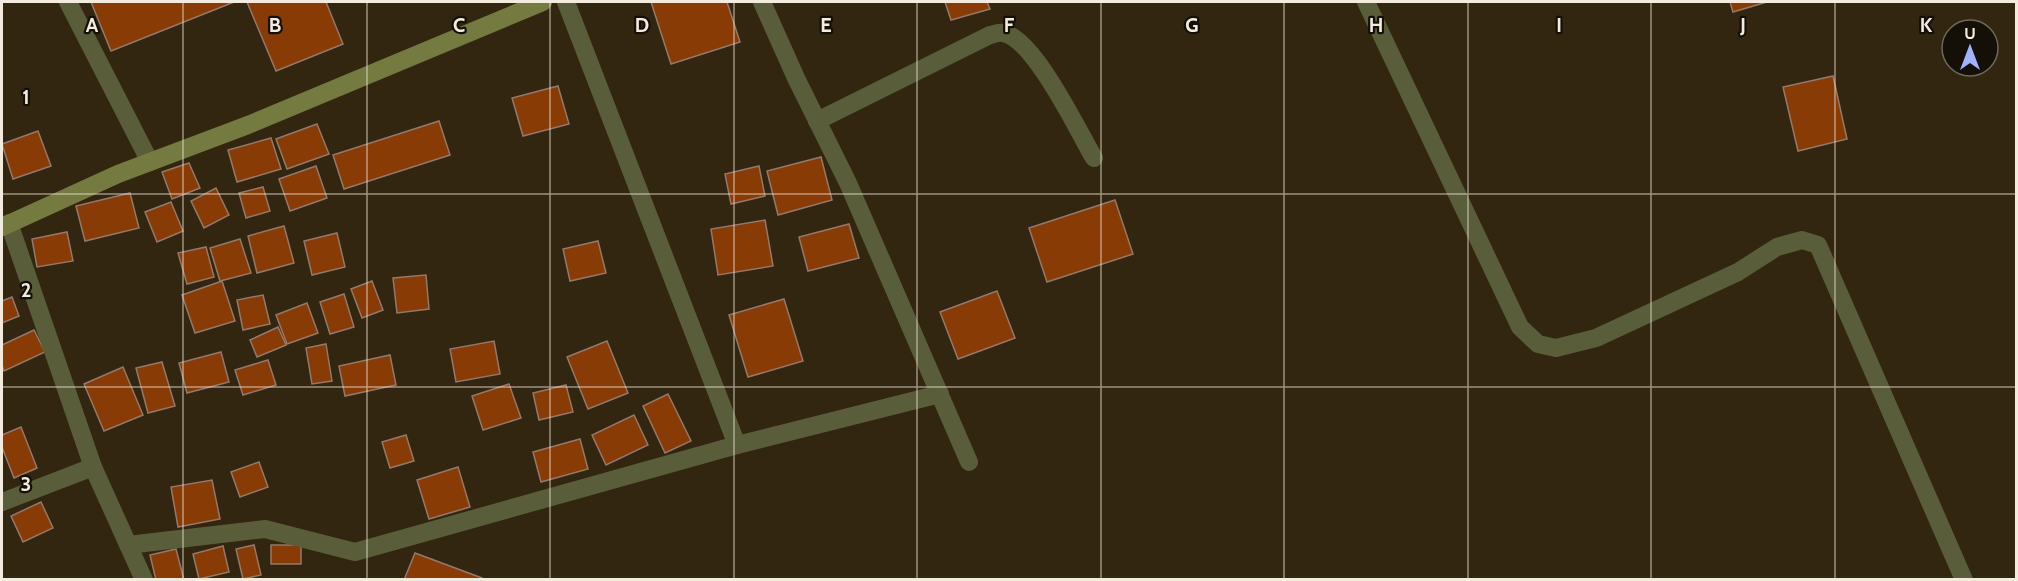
<svg xmlns="http://www.w3.org/2000/svg" width="2018" height="581" viewBox="0 0 2018 581" font-family="Cabin,sans-serif">
<style>
.building{fill:#883b05;stroke:#94796b;stroke-width:1.5}
.lines{fill:none;stroke-linecap:round;stroke-linejoin:round}
.street{stroke:#595d39;stroke-width:18}
.secondary{stroke:#747a40;stroke-width:18}
.grid{fill:none;stroke:#f3ebdd;stroke-width:1.5;stroke-opacity:0.55}
.grid-label{font-size:20px;text-anchor:middle;font-weight:bold;fill:#f3ebdd;stroke:#151007;stroke-width:4.5;stroke-linejoin:round;paint-order:stroke}
</style>
<rect width="100%" height="100%" fill="#322610"/>
<g class="building">
<path d="M 91,2 L 234,2 L 111,51 Z"/>
<path d="M 247,2 L 326,2 L 343,44 L 276,71 Z"/>
<path d="M 651,2 L 727,2 L 740,42 L 671,64 Z"/>
<path d="M 945,2 L 987,2 L 990,9 L 951,20 Z"/>
<path d="M 1730,2 L 1767,2 L 1733,12 Z"/>
<path d="M 1833,76 L 1847,139 L 1798,151 L 1783,87 Z"/>
<path d="M 558,86 L 569,124 L 523,136 L 512,98 Z"/>
<path d="M 439,121 L 450,155 L 344,189 L 333,155 Z"/>
<path d="M 317,124 L 329,154 L 287,169 L 276,139 Z"/>
<path d="M 38,131 L 51,166 L 13,179 L 2,144 Z"/>
<path d="M 271,138 L 281,169 L 237,182 L 228,150 Z"/>
<path d="M 821,157 L 832,200 L 778,215 L 767,171 Z"/>
<path d="M 189,163 L 200,188 L 172,199 L 162,172 Z"/>
<path d="M 316,166 L 327,198 L 290,211 L 279,179 Z"/>
<path d="M 759,166 L 765,196 L 731,204 L 725,174 Z"/>
<path d="M 263,187 L 270,211 L 246,218 L 239,193 Z"/>
<path d="M 216,188 L 229,215 L 204,228 L 191,201 Z"/>
<path d="M 130,193 L 139,228 L 85,241 L 76,206 Z"/>
<path d="M 1115,200 L 1133,254 L 1047,282 L 1029,228 Z"/>
<path d="M 171,202 L 183,231 L 157,242 L 145,212 Z"/>
<path d="M 765,220 L 773,266 L 718,275 L 711,229 Z"/>
<path d="M 849,224 L 859,258 L 808,271 L 799,237 Z"/>
<path d="M 284,226 L 294,263 L 257,273 L 248,236 Z"/>
<path d="M 67,232 L 73,261 L 37,267 L 32,239 Z"/>
<path d="M 337,233 L 345,267 L 312,275 L 304,241 Z"/>
<path d="M 240,239 L 251,273 L 220,281 L 210,248 Z"/>
<path d="M 598,241 L 606,273 L 570,281 L 563,249 Z"/>
<path d="M 206,247 L 214,277 L 187,284 L 178,253 Z"/>
<path d="M 426,275 L 429,309 L 397,313 L 393,278 Z"/>
<path d="M 222,281 L 235,321 L 195,333 L 182,295 Z"/>
<path d="M 372,281 L 383,310 L 362,318 L 351,289 Z"/>
<path d="M 997,291 L 1015,338 L 958,359 L 940,312 Z"/>
<path d="M 344,294 L 354,327 L 330,334 L 320,302 Z"/>
<path d="M 263,295 L 270,324 L 243,330 L 237,300 Z"/>
<path d="M 12,297 L 19,316 L 2,323 L 2,301 Z"/>
<path d="M 784,299 L 803,361 L 748,377 L 729,315 Z"/>
<path d="M 307,303 L 318,333 L 287,344 L 276,315 Z"/>
<path d="M 278,327 L 286,345 L 257,357 L 250,340 Z"/>
<path d="M 34,330 L 45,352 L 4,371 L 2,365 L 2,345 Z"/>
<path d="M 494,341 L 500,374 L 456,382 L 450,349 Z"/>
<path d="M 607,341 L 628,393 L 588,409 L 567,357 Z"/>
<path d="M 326,344 L 332,381 L 312,384 L 306,348 Z"/>
<path d="M 221,352 L 229,382 L 187,393 L 179,363 Z"/>
<path d="M 390,355 L 396,385 L 345,396 L 339,366 Z"/>
<path d="M 268,360 L 276,385 L 243,395 L 235,370 Z"/>
<path d="M 162,362 L 175,406 L 148,413 L 136,368 Z"/>
<path d="M 123,367 L 143,415 L 104,431 L 84,384 Z"/>
<path d="M 509,384 L 521,418 L 483,430 L 472,396 Z"/>
<path d="M 566,385 L 573,412 L 539,420 L 533,393 Z"/>
<path d="M 668,394 L 691,441 L 665,453 L 643,406 Z"/>
<path d="M 634,415 L 648,445 L 606,465 L 592,435 Z"/>
<path d="M 21,427 L 37,468 L 14,478 L 2,447 L 2,435 Z"/>
<path d="M 406,435 L 414,461 L 390,468 L 382,442 Z"/>
<path d="M 580,439 L 588,469 L 541,482 L 533,452 Z"/>
<path d="M 259,462 L 268,487 L 240,497 L 231,472 Z"/>
<path d="M 458,467 L 470,507 L 429,519 L 417,480 Z"/>
<path d="M 212,480 L 220,519 L 178,527 L 171,487 Z"/>
<path d="M 41,502 L 53,528 L 23,542 L 11,516 Z"/>
<path d="M 254,545 L 261,575 L 243,579 L 236,549 Z"/>
<rect x="271" y="545" width="30" height="19"/>
<path d="M 223,546 L 229,572 L 199,579 L 193,554 Z"/>
<path d="M 176,549 L 184,580 L 156,580 L 150,555 Z"/>
<path d="M 415,553 L 482,578 L 481,580 L 404,580 Z"/>
</g>
<g class="lines">
<g class="street">
<path d="M 68,2 L 150,162"/>
<path d="M 566,2 L 737,445"/>
<path d="M 762,2 L 796,78 L 848,183 L 969,462"/>
<path d="M 1366,2 L 1520,327 L 1538,344 L 1556,348 L 1596,338 L 1738,272 L 1777,247 L 1802,240 L 1818,245 L 1964,580"/>
<path d="M 817,121 L 990,35 C 994,34 999,32 1003,33 C 1034,38 1078,131 1094,158"/>
<path d="M 9,223 L 93,467 L 144,580"/>
<path d="M 2,502 L 93,467"/>
<path d="M 128,545 L 265,529 L 355,552 L 737,445 L 940,394"/>
</g>
<path class="secondary" d="M 2,227 L 118,174 L 248,125 L 543,2"/>
</g>
<path class="grid" d="M 183,2 L 183,580M 367,2 L 367,580M 550,2 L 550,580M 734,2 L 734,580M 917,2 L 917,580M 1101,2 L 1101,580M 1284,2 L 1284,580M 1468,2 L 1468,580M 1651,2 L 1651,580M 1835,2 L 1835,580M 2,194 L 2016,194M 2,387 L 2016,387"/>
<g class="grid-label">
<text x="92" y="32">A</text>
<text x="275" y="32">B</text>
<text x="459" y="32">C</text>
<text x="642" y="32">D</text>
<text x="826" y="32">E</text>
<text x="1009" y="32">F</text>
<text x="1192" y="32">G</text>
<text x="1376" y="32">H</text>
<text x="1559" y="32">I</text>
<text x="1743" y="32">J</text>
<text x="1926" y="32">K</text>
<text x="26" y="104">1</text>
<text x="26" y="297">2</text>
<text x="26" y="491">3</text>
</g>
<rect width="2018" height="581" fill="none" stroke="#f3ebdd" stroke-width="6"/>
<g transform="translate(1970 48)"><circle r="28" fill="#151007" stroke="#6e685d" stroke-width="1.5"/>
<path d="M0-4.5L10 22L0 15L-10 22Z" fill="#a3b2fd"/>
<text y="-9" font-size="16" font-weight="bold" text-anchor="middle" fill="#f3ebdd">U</text>
</g>
</svg>
